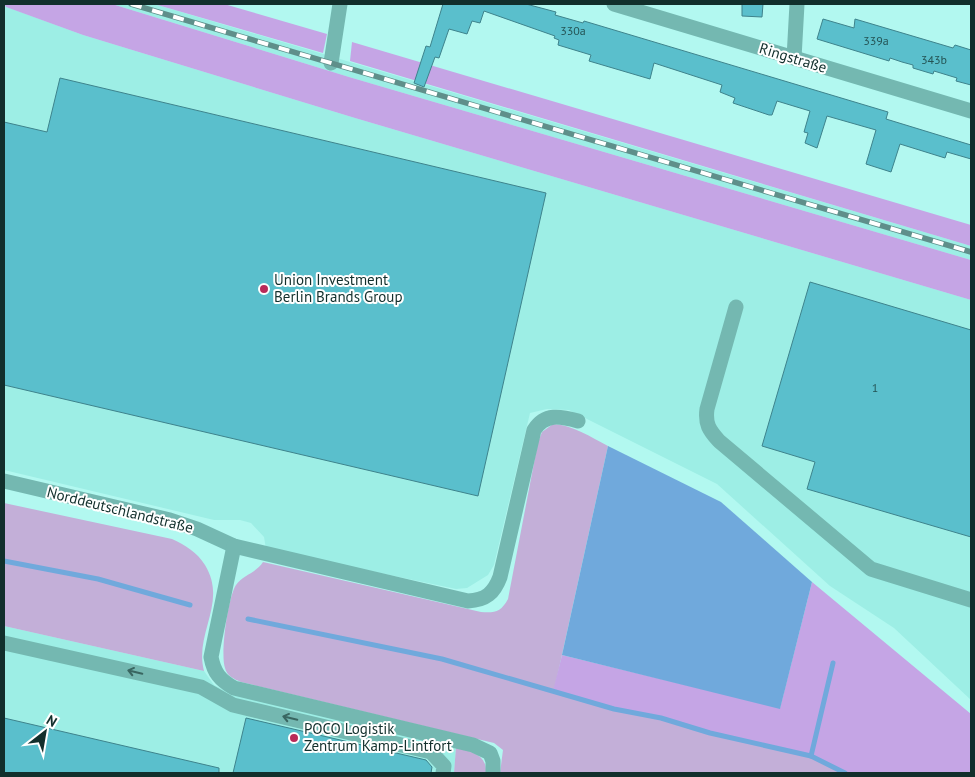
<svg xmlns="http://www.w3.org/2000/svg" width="975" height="777" viewBox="0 0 975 777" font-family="'PT Sans',sans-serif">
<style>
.built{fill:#9deee5}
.green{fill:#c3afd8}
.forest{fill:#c5a5e5}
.water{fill:#70a9dc}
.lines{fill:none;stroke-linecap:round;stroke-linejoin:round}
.stream{stroke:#70a9dc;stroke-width:5}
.building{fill:#5abfcc;stroke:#3e838c}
.minor{stroke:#74b8b1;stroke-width:15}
.rail-casing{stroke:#5f8f8a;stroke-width:5.5}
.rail{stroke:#fff;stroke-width:4;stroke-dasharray:11;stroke-linecap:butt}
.oneway{stroke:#396661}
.poi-dot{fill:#b92a59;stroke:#fff;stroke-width:2}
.labels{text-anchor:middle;stroke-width:4;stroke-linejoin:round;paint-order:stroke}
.number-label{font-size:12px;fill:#245354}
.street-label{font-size:15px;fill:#122f2c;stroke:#fff}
.poi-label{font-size:15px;fill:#122f2c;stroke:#fff;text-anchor:start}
</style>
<rect width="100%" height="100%" fill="#b2f8f0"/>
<g class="built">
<path d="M 112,4 L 154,4 L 971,246 L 971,260 L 349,77 Z"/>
<path d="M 4,6 L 83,35 L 355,118 L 971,300 L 971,700 L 894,628 L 830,586 L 717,484 L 569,410 L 547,409 L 530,413 L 494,565 L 488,575 L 467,588 L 456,589 L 266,549 L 264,537 L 251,523 L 240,520 L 214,520 L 4,470 Z"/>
<path d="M 4,626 L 204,671 L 214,685 L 234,695 L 456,747 L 454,773 L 4,773 Z"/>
</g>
<g class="green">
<path d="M 553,424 C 572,425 591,437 608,446 L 554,691 L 811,756 L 845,773 L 500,773 L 503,750 L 494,743 L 241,682 C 234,679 227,676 225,668 C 220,654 228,597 236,585 C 243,575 256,573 263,562 L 481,612 C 495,613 501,612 508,599 L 538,442 L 542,432 Z"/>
<path d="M 4,503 L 172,539 C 185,545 197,552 205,565 C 228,603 194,633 204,671 L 4,626 Z"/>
<path d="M 456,747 C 471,752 487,754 486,773 L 454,773 Z"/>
</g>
<g class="forest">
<path d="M 4,4 L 112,4 L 349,77 L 971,260 L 971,300 L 355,118 L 83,35 L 6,7 Z"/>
<path d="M 154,4 L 224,4 L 327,34 L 323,53 Z"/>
<path d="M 352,42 L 971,225 L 971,246 L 350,61 Z"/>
<path d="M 812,582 L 971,714 L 971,773 L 845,773 L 811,756 L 710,733 L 661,718 L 614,709 L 553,691 L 562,655 L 780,708 Z"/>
</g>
<path class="water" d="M 608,446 L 721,502 L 812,582 L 780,709 L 562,655 Z"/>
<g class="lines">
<g class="stream">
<path d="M 4,561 L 98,579 L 190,605"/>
<path d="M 248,619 L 442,659 L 614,709 L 661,718 L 710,733 L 811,756 L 845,773"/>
<path d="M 811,756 L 833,663"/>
</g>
</g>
<g class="building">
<path d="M 443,4 L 526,4 L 556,12 L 555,15 L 583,23 L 584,21 L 888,112 L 886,119 L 971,145 L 971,159 L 947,152 L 945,158 L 900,144 L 891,172 L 866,164 L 876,130 L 827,116 L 817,148 L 805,143 L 808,133 L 804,132 L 810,111 L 777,101 L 772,115 L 769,115 L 733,103 L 735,98 L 720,92 L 722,85 L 654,63 L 650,79 L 589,61 L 591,55 L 558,45 L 559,40 L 554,38 L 555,36 L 484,11 L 480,23 L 472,21 L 467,34 L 449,29 L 439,58 L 435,57 L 424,87 L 414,83 L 426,46 L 430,47 Z"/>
<path d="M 742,4 L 763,4 L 762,17 L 742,16 Z"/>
<path d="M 823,19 L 854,28 L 855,19 L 953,48 L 955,45 L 971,50 L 971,85 L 956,81 L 957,78 L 934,71 L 933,74 L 913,68 L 913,65 L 902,62 L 890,58 L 889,61 L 817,39 Z"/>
<path d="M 60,78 L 546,193 L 478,496 L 4,385 L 4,122 L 47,132 Z"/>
<path d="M 810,282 L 971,330 L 971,537 L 807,489 L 815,462 L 762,446 Z"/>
<path d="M 4,718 L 219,768 L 219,773 L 4,773 Z"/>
<path d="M 246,718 L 426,760 L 432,767 L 431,773 L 233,773 Z"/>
</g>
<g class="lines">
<g class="minor">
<path d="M 614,4 L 971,111"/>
<path d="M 794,58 L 797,4"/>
<path d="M 331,63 L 340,4"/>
<path d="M 736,307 L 707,409 C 705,424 709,430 719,441 L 871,569 L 971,600"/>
<path d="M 4,481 L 170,520 L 197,529 L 234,546 L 468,601 C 486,600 494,593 500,577 L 534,430 C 545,413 560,416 578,421"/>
<path d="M 234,546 L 211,657 C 214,673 220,680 234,688 L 473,745 L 490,753 L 493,761 L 493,773"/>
<path d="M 4,643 L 201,687 L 233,705 L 431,752 L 444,766 L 443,773"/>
</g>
<g class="rail-casing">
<path id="rail" d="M 131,4 L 971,252"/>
</g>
<use href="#rail" class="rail"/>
</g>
<defs><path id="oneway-shaft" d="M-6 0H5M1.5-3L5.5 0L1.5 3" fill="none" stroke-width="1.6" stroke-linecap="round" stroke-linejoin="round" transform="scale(1.25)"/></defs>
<g class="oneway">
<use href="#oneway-shaft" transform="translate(135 672) rotate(-167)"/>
<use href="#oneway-shaft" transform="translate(290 718) rotate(-167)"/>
</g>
<g class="poi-dot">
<circle cx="264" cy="289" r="5"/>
<circle cx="294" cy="738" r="5"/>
</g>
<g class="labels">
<g class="number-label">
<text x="573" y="35">330a</text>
<text x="876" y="45">339a</text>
<text x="934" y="64">343b</text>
<text x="875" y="392">1</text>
</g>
<g class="street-label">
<text transform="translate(793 58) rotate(17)" y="5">Ringstraße</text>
<text transform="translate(120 510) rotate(14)" y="5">Norddeutschlandstraße</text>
</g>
<g class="poi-label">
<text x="274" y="285">Union Investment<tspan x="274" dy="17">Berlin Brands Group</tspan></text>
<text x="304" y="734">POCO Logistik<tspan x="304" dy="17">Zentrum Kamp-Lintfort</tspan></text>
</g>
</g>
<rect width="975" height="777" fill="none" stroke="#122f2c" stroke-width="10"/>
<g transform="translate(45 732) rotate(31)" stroke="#ffffff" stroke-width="4" paint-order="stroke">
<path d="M0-4L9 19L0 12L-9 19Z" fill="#122f2c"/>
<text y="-8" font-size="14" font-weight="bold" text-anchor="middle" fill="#122f2c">N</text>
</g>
</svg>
